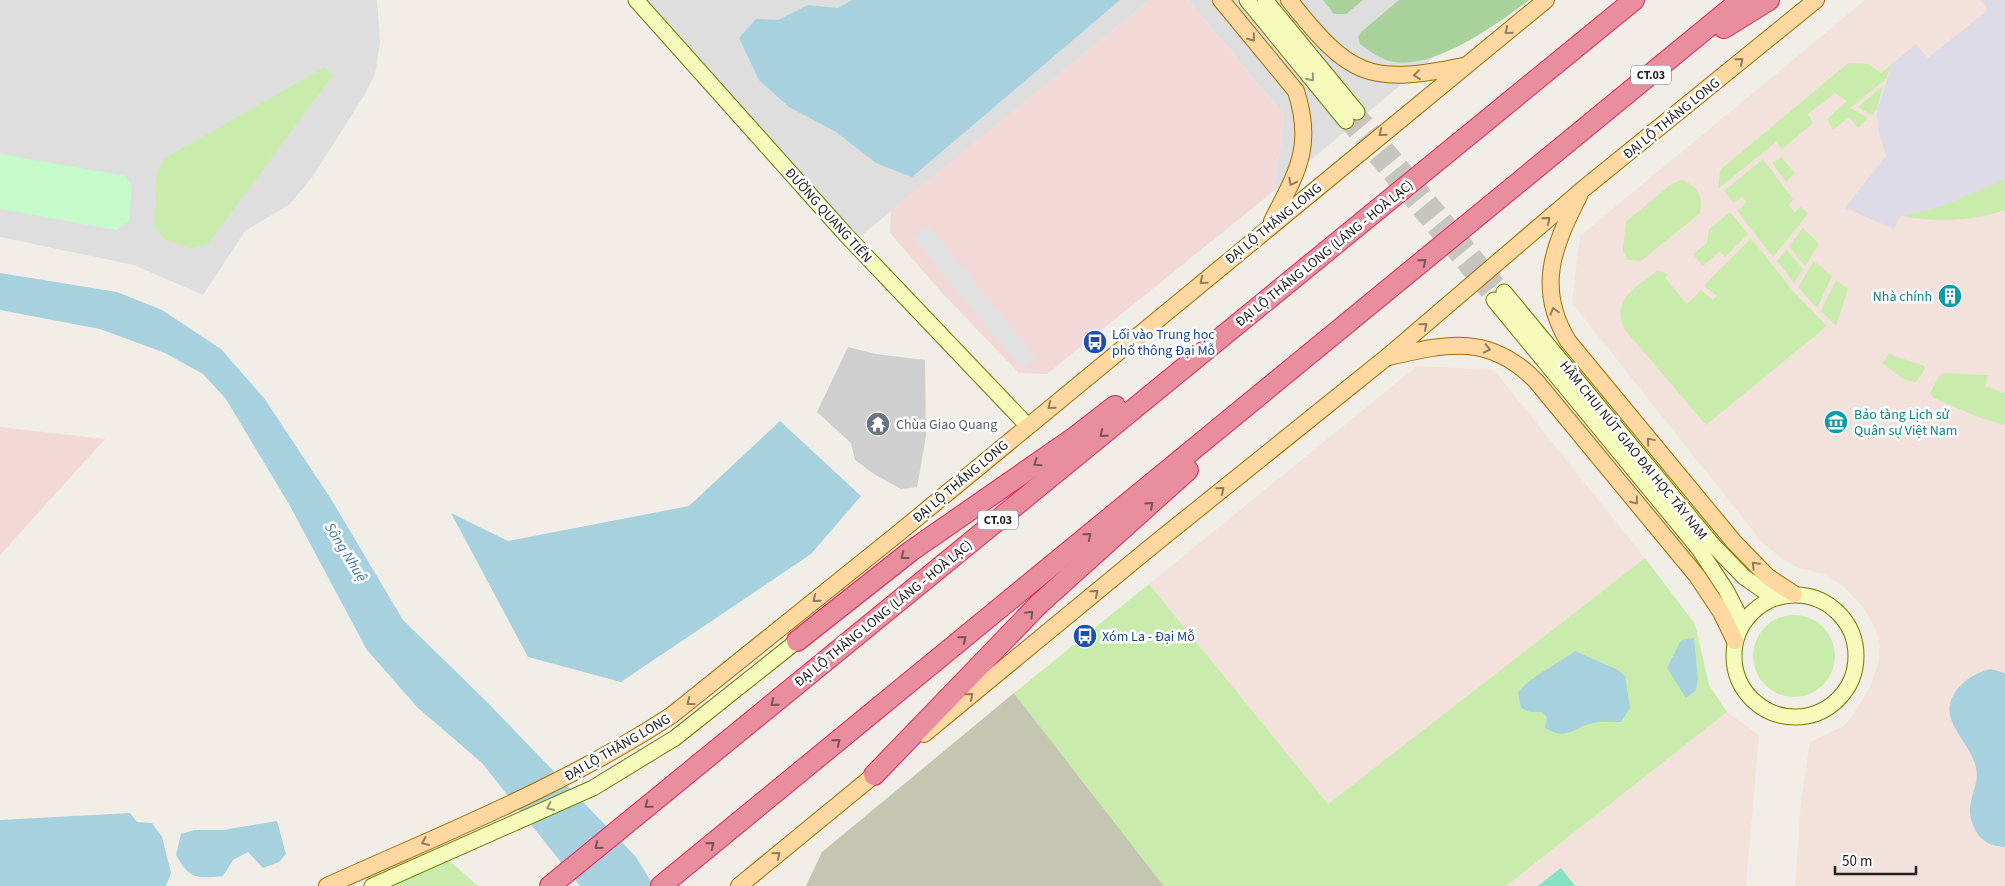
<svg xmlns="http://www.w3.org/2000/svg" width="2005" height="886" viewBox="0 0 2005 886" font-family="'Source Sans 3',sans-serif">
<style>
.residential{fill:#dfdede}
.commercial{fill:#f2d9d7}
.religious{fill:#cfcfcf}
.military{fill:#f3e2db}
.construction{fill:#c5c6b2}
.grass{fill:#c9ecad}
.forest{fill:#a9d19b}
.park{fill:#c5fbcb}
.pitch{fill:#84e1c1}
.parking{fill:#e1e1e1}
.plaza{fill:#dcdbe7}
.water{fill:#a7d1df}
.lines{fill:none;stroke-linecap:round;stroke-linejoin:round}
.secondary-tunnel{stroke:#c7c5bf;stroke-width:15;stroke-dasharray:15 8;stroke-linecap:butt}
.secondary-casing{stroke:#6b7d03;stroke-width:17}
.primary-casing{stroke:#9d6f00;stroke-width:18}
.highway-casing{stroke:#df245e;stroke-width:22}
.secondary{stroke:#f5fbbb;stroke-width:15}
.primary{stroke:#fed8a0;stroke-width:16}
.highway{stroke:#e98e9c;stroke-width:20}
.oneway{stroke:#907c60}
.oneway2{stroke:#969976}
.oneway3{stroke:#7b5258}
.labels{text-anchor:middle;stroke-width:5;stroke-linejoin:round;paint-order:stroke}
.shield{fill:#fff;stroke:#646464;stroke-width:1}
.shield-label{font-size:12px;font-weight:bold;fill:#212121}
.street-label{font-size:14px;fill:#212121;stroke:#fff}
.culture-label{font-size:14px;fill:#0d838f;stroke:#fff;text-anchor:end}
.transit-label{font-size:14px;fill:#164399;stroke:#fff;text-anchor:start}
.worship-label{font-size:14px;fill:#5b616d;stroke:#fff;text-anchor:start}
.water-label{font-size:15px;font-style:italic;fill:#4776ab;stroke:#fff}
</style>
<rect width="100%" height="100%" fill="#f1eee7"/>
<g class="residential">
<path d="M 0,0 L 377,0 L 380,42 L 375,74 L 365,94 L 313,176 L 290,204 L 245,231 L 203,295 L 134,265 L 0,237 Z"/>
<path d="M 646,0 L 1150,0 L 857,239 Z"/>
<path d="M 1188,0 L 1502,0 L 1275,190 L 1284,115 Z"/>
</g>
<g class="commercial">
<path d="M 1150,0 L 1188,0 L 1284,115 L 1275,190 L 1047,374 L 1019,373 L 942,293 L 890,233 L 891,210 Z"/>
<path d="M 0,427 L 105,439 L 0,555 Z"/>
</g>
<path class="religious" d="M 848,347 L 876,354 L 925,360 L 926,436 L 917,487 L 901,489 L 874,474 L 855,460 L 851,443 L 817,412 Z"/>
<g class="military">
<path d="M 1865,0 L 2005,0 L 2005,886 L 1795,886 L 1801,802 L 1810,742 L 1842,727 L 1851,718 L 1870,688 L 1879,660 L 1880,644 L 1873,624 L 1863,607 L 1843,586 L 1823,574 L 1799,568 L 1785,561 L 1761,541 L 1572,303 L 1580,236 Z"/>
<path d="M 1417,366 L 1494,370 L 1645,558 L 1328,804 L 1149,584 Z"/>
<path d="M 1727,712 L 1759,735 L 1746,886 L 1506,886 Z"/>
</g>
<path class="construction" d="M 1014,693 L 1164,886 L 806,886 L 822,852 Z"/>
<g class="grass">
<path d="M 1848,63 L 1868,64 L 1881,73 L 1892,64 L 1886,79 L 1850,108 L 1868,118 L 1858,128 L 1849,117 L 1833,130 L 1827,119 L 1847,101 L 1835,93 L 1808,114 L 1813,123 L 1782,149 L 1776,142 L 1718,189 L 1720,170 Z"/>
<path d="M 325,67 L 333,75 L 208,244 L 191,249 L 164,239 L 154,225 L 157,171 L 165,158 Z"/>
<path d="M 1883,86 L 1877,110 L 1871,115 L 1858,107 Z"/>
<path d="M 1781,157 L 1795,173 L 1786,182 L 1772,163 Z"/>
<path d="M 1763,159 L 1793,199 L 1789,205 L 1795,212 L 1801,207 L 1808,214 L 1773,257 L 1737,211 L 1747,202 L 1742,197 L 1734,203 L 1724,191 Z"/>
<path d="M 2005,179 L 2005,210 C 1971,222 1936,222 1901,216 L 1942,206 Z"/>
<path d="M 1681,180 C 1696,184 1706,199 1699,214 L 1641,261 L 1628,260 L 1623,250 L 1626,222 L 1670,185 Z"/>
<path d="M 1730,212 L 1748,234 L 1725,257 L 1720,251 L 1703,266 L 1693,254 L 1707,243 L 1709,229 Z"/>
<path d="M 1803,228 L 1819,244 L 1805,266 L 1789,246 Z"/>
<path d="M 1751,238 L 1793,291 L 1827,326 L 1706,425 L 1624,329 C 1612,298 1635,288 1657,271 L 1664,272 L 1668,275 L 1665,278 L 1687,304 L 1701,290 L 1713,300 L 1717,296 L 1704,286 Z"/>
<path d="M 1786,249 L 1803,269 L 1794,283 L 1777,261 Z"/>
<path d="M 1814,261 L 1832,276 L 1817,308 L 1798,287 Z"/>
<path d="M 1836,280 L 1848,289 L 1836,326 L 1821,311 Z"/>
<path d="M 1889,354 L 1924,366 L 1925,369 L 1916,382 L 1905,380 L 1882,363 Z"/>
<path d="M 1944,373 L 1988,375 L 1985,386 L 2005,393 L 2005,425 L 1975,416 L 1934,398 L 1930,393 L 1939,376 Z"/>
<path d="M 1645,558 L 1695,624 L 1709,685 L 1727,712 L 1506,886 L 1164,886 L 1014,693 L 1149,584 L 1328,804 Z"/>
<circle cx="1794" cy="656" r="41"/>
<path d="M 445,857 L 478,886 L 385,886 Z"/>
</g>
<g class="forest">
<path d="M 1323,0 L 1363,0 L 1346,14 L 1334,14 Z"/>
<path d="M 1399,0 L 1529,0 C 1498,24 1435,69 1394,62 C 1381,60 1370,51 1360,44 L 1358,37 L 1361,32 Z"/>
</g>
<path class="park" d="M 0,154 L 125,176 L 132,186 L 129,221 L 117,230 L 0,209 Z"/>
<path class="pitch" d="M 1561,868 L 1575,886 L 1538,886 Z"/>
<path class="parking" d="M 928,226 L 1037,359 L 1023,370 L 913,238 Z"/>
<path class="plaza" d="M 1980,0 L 2005,0 L 2005,179 L 1942,206 L 1901,216 L 1894,229 L 1845,208 L 1886,156 L 1878,129 L 1877,111 L 1892,64 L 1916,44 L 1928,58 L 1988,10 Z"/>
<g class="water">
<path d="M 852,0 L 1120,0 L 912,177 L 876,163 L 836,132 L 789,107 L 759,80 L 739,38 L 756,19 L 778,20 L 808,5 L 838,8 Z"/>
<path d="M 0,273 L 117,292 L 162,310 L 221,349 L 264,398 L 331,499 L 403,620 L 488,703 L 636,857 L 654,886 L 580,886 L 482,763 L 418,708 L 367,650 L 290,506 L 226,399 L 203,374 L 165,353 L 100,329 L 0,310 Z"/>
<path d="M 780,421 L 861,496 L 811,554 L 621,682 L 528,657 L 451,513 L 508,541 L 689,506 Z"/>
<path d="M 1694,638 L 1698,679 L 1696,690 L 1686,698 L 1667,668 L 1681,640 Z"/>
<path d="M 1575,651 L 1618,670 L 1625,676 L 1630,708 L 1621,722 C 1612,722 1602,721 1593,723 C 1572,727 1569,742 1545,728 L 1547,717 L 1541,712 L 1530,712 L 1521,708 L 1518,693 C 1529,677 1558,664 1575,651 Z"/>
<path d="M 1991,669 L 2005,673 L 2005,847 C 2000,846 1994,846 1990,844 C 1975,838 1967,816 1971,802 C 1973,791 1979,779 1976,768 C 1971,741 1935,720 1956,691 C 1966,678 1976,673 1991,669 Z"/>
<path d="M 130,813 L 137,822 L 152,823 L 162,837 L 171,873 L 166,886 L 0,886 L 0,820 Z"/>
<path d="M 277,821 L 286,854 L 279,862 L 263,868 L 248,852 L 233,860 L 223,876 C 197,879 189,879 176,855 L 181,834 L 194,830 L 223,830 Z"/>
</g>
<g class="lines">
<g class="secondary-tunnel">
<path d="M 1357,112 L 1504,292"/>
<path d="M 1346,121 L 1494,300"/>
</g>
<g class="secondary-casing">
<g id="secondary">
<path d="M 636,0 L 846,235 L 1027,425"/>
<path d="M 1247,0 L 1346,121"/>
<path d="M 1265,0 L 1357,112"/>
<path d="M 1504,292 L 1713,545 L 1744,577 L 1774,598"/>
<path d="M 1494,300 L 1699,549 L 1726,590 L 1743,623"/>
<circle cx="1795" cy="656" r="61"/>
<path d="M 372,886 L 593,788 L 675,738 L 797,641"/>
</g>
</g>
<g class="primary-casing">
<g id="primary">
<path d="M 1221,0 L 1296,91 C 1314,147 1297,172 1272,221"/>
<path d="M 1289,0 C 1349,75 1367,86 1463,66"/>
<path d="M 1579,196 C 1553,247 1536,288 1568,341 L 1734,542 L 1768,577 L 1794,594"/>
<path d="M 1389,357 C 1449,343 1490,334 1536,381 L 1697,576 L 1721,612 L 1735,641"/>
<path d="M 924,734 L 1152,546 L 1387,357 L 1582,190 L 1816,0"/>
<path d="M 327,886 C 444,833 564,786 672,715 L 895,536 L 1546,0"/>
<path d="M 739,886 L 884,767"/>
</g>
</g>
<g class="highway-casing">
<g id="highway">
<path d="M 1724,28 L 1769,0"/>
<path d="M 797,641 L 911,551 L 1075,437 L 1115,406"/>
<path d="M 874,775 L 1039,604 L 1188,470"/>
<path d="M 550,886 L 1634,0"/>
<path d="M 661,886 L 1741,0"/>
</g>
</g>
<use href="#secondary" class="secondary"/>
<use href="#primary" class="primary"/>
<use href="#highway" class="highway"/>
</g>
<defs><path id="oneway-chevron" d="M-2-3.5L2.5 0L-2 3.5" fill="none" stroke-width="1.6" stroke-linecap="round" stroke-linejoin="round" transform="scale(1.25)"/></defs>
<g class="oneway">
<use href="#oneway-chevron" transform="translate(1508 31) rotate(141)"/>
<use href="#oneway-chevron" transform="translate(1252 38) rotate(51)"/>
<use href="#oneway-chevron" transform="translate(1740 61) rotate(-39)"/>
<use href="#oneway-chevron" transform="translate(1417 75) rotate(174)"/>
<use href="#oneway-chevron" transform="translate(1382 133) rotate(141)"/>
<use href="#oneway-chevron" transform="translate(1292 182) rotate(117)"/>
<use href="#oneway-chevron" transform="translate(1547 220) rotate(-41)"/>
<use href="#oneway-chevron" transform="translate(1203 281) rotate(141)"/>
<use href="#oneway-chevron" transform="translate(1554 311) rotate(-106)"/>
<use href="#oneway-chevron" transform="translate(1424 326) rotate(-41)"/>
<use href="#oneway-chevron" transform="translate(1487 349) rotate(13)"/>
<use href="#oneway-chevron" transform="translate(1051 406) rotate(141)"/>
<use href="#oneway-chevron" transform="translate(1650 441) rotate(-130)"/>
<use href="#oneway-chevron" transform="translate(1221 490) rotate(-39)"/>
<use href="#oneway-chevron" transform="translate(1635 501) rotate(51)"/>
<use href="#oneway-chevron" transform="translate(1755 565) rotate(-135)"/>
<use href="#oneway-chevron" transform="translate(1095 593) rotate(-40)"/>
<use href="#oneway-chevron" transform="translate(816 599) rotate(141)"/>
<use href="#oneway-chevron" transform="translate(970 696) rotate(-39)"/>
<use href="#oneway-chevron" transform="translate(690 702) rotate(142)"/>
<use href="#oneway-chevron" transform="translate(425 842) rotate(156)"/>
<use href="#oneway-chevron" transform="translate(777 855) rotate(-40)"/>
</g>
<g class="oneway2">
<use href="#oneway-chevron" transform="translate(1311 78) rotate(51)"/>
<use href="#oneway-chevron" transform="translate(550 807) rotate(156)"/>
</g>
<g class="oneway3">
<use href="#oneway-chevron" transform="translate(1423 262) rotate(-39)"/>
<use href="#oneway-chevron" transform="translate(1103 434) rotate(141)"/>
<use href="#oneway-chevron" transform="translate(1037 463) rotate(145)"/>
<use href="#oneway-chevron" transform="translate(1150 505) rotate(-42)"/>
<use href="#oneway-chevron" transform="translate(1088 536) rotate(-39)"/>
<use href="#oneway-chevron" transform="translate(904 556) rotate(142)"/>
<use href="#oneway-chevron" transform="translate(1030 614) rotate(-46)"/>
<use href="#oneway-chevron" transform="translate(963 639) rotate(-39)"/>
<use href="#oneway-chevron" transform="translate(774 703) rotate(141)"/>
<use href="#oneway-chevron" transform="translate(837 742) rotate(-39)"/>
<use href="#oneway-chevron" transform="translate(648 805) rotate(141)"/>
<use href="#oneway-chevron" transform="translate(711 845) rotate(-39)"/>
<use href="#oneway-chevron" transform="translate(598 846) rotate(140)"/>
</g>
<defs>
<g id="building-disc" transform="scale(1.25)"><circle r="9.5" fill="#0f9aa8" stroke="#fff"/><path d="M-4-6H4V6H1V3H-1V6H-4ZM-2.5-4.3h1.7v1.8h-1.7ZM.8-4.3h1.7v1.8H.8ZM-2.5-1h1.7V.8h-1.7ZM.8-1h1.7V.8H.8Z" fill="#fff"/></g>
<g id="bus-disc" transform="scale(1.25)"><circle r="9.5" fill="#1a4fb4" stroke="#fff"/><path d="M-5-6H5V4H4V6H2V4H-2V6H-4V4H-5ZM-3.5-4V0h7V-4ZM-3.5 1.2v1.5H-2V1.2ZM2 1.2v1.5H3.5V1.2Z" fill="#fff"/></g>
<g id="museum-disc" transform="scale(1.25)"><circle r="9.5" fill="#0f9aa8" stroke="#fff"/><path d="M0-6L6-3V-2H-6V-3ZM-5-1h2V3h-2ZM-1-1h2V3h-2ZM3-1h2V3H3ZM-6 4H6V6H-6Z" fill="#fff"/></g>
<g id="temple-disc" transform="scale(1.25)"><circle r="9.5" fill="#6b7280" stroke="#fff"/><path d="M0-6L5-2H3V0L6.5 2.5H4V6H1.5V3h-3V6H-4V2.5H-6.5L-3 0V-2H-5Z" fill="#fff"/></g>
</defs>
<g fill-rule="evenodd">
<use href="#building-disc" x="1950" y="296"/>
<use href="#bus-disc" x="1095" y="342"/>
<use href="#museum-disc" x="1836" y="422"/>
<use href="#temple-disc" x="878" y="424"/>
<use href="#bus-disc" x="1085" y="636"/>
</g>
<g class="labels">
<g class="shield">
<rect x="1631" y="65.5" width="40" height="19" rx="4"/>
<rect x="978" y="510.5" width="40" height="19" rx="4"/>
</g>
<g class="shield-label">
<text x="1651" y="79">CT.03</text>
<text x="998" y="524">CT.03</text>
</g>
<g class="street-label">
<text transform="translate(1671 118) rotate(-39)" y="5">ĐẠI LỘ THĂNG LONG</text>
<text transform="translate(829 215) rotate(48)" y="5">ĐƯỜNG QUANG TIẾN</text>
<text transform="translate(1273 223) rotate(-39)" y="5">ĐẠI LỘ THĂNG LONG</text>
<text transform="translate(1324 253) rotate(-39)" y="5">ĐẠI LỘ THĂNG LONG (LÁNG - HOÀ LẠC)</text>
<text transform="translate(1634 450) rotate(51)" y="5">HẦM CHUI NÚT GIAO ĐẠI HỌC TÂY NAM</text>
<text transform="translate(960 481) rotate(-40)" y="5">ĐẠI LỘ THĂNG LONG</text>
<text transform="translate(883 613) rotate(-39)" y="5">ĐẠI LỘ THĂNG LONG (LÁNG - HOÀ LẠC)</text>
<text transform="translate(617 747) rotate(-30)" y="5">ĐẠI LỘ THĂNG LONG</text>
</g>
<g class="culture-label">
<text x="1932" y="301">Nhà chính</text>
<text x="1854" y="419" text-anchor="start">Bảo tàng Lịch sử<tspan x="1854" dy="16">Quân sự Việt Nam</tspan></text>
</g>
<g class="transit-label">
<text x="1112" y="339">Lối vào Trung học<tspan x="1112" dy="16">phổ thông Đại Mỗ</tspan></text>
<text x="1102" y="641">Xóm La - Đại Mỗ</text>
</g>
<g class="worship-label">
<text x="896" y="429">Chùa Giao Quang</text>
</g>
<g class="water-label">
<text transform="translate(346 552) rotate(58)" y="5">Sông Nhuệ</text>
</g>
</g>
<path d="M1835 866v8h81v-8" fill="none" stroke="#212121" stroke-width="2.5"/>
<text x="1842" y="866" font-size="15" fill="#212121" stroke="#ffffff" stroke-width="4" paint-order="stroke">50 m</text>
</svg>
